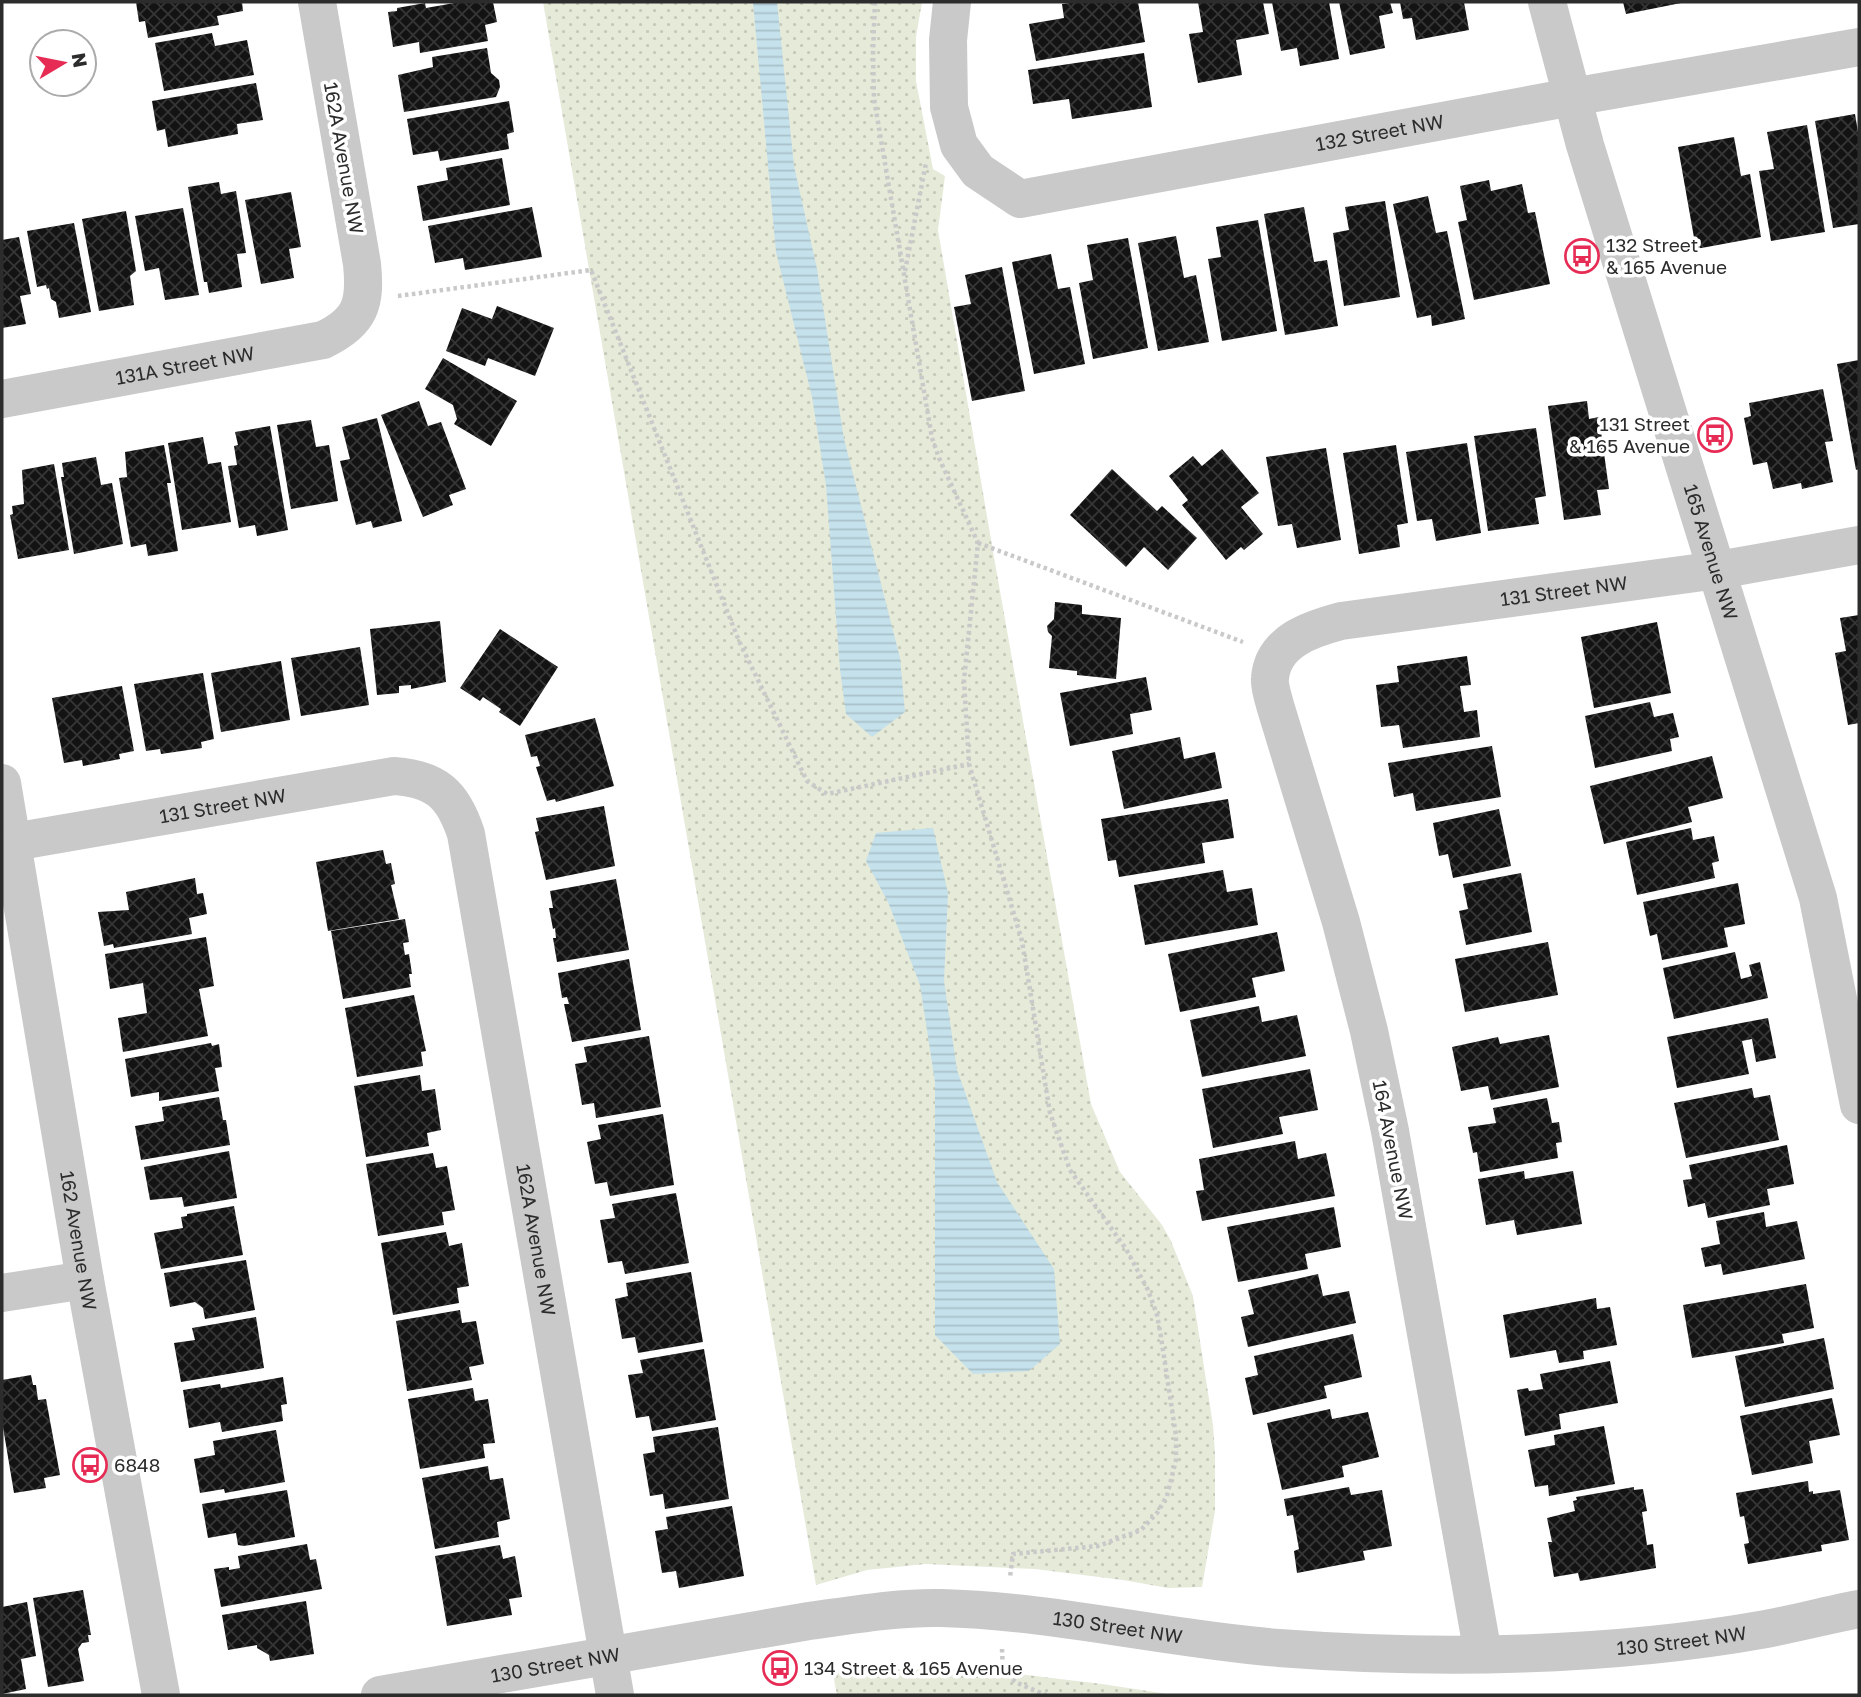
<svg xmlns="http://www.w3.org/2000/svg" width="1861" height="1697" viewBox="0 0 1861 1697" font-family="'Golos Text',sans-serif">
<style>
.grass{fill:url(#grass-dots)}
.water{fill:url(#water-rules)}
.building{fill:url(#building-cross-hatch)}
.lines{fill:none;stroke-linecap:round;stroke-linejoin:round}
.path{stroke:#c9c9c9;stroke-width:4.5;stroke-dasharray:3.5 3.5;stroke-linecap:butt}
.minor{stroke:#c9c9c9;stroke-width:38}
.labels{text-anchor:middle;stroke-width:7;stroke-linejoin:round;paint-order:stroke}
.street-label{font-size:19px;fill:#2c2c2c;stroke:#fff}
.poi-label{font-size:19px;fill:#2c2c2c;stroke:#fff;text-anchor:start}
</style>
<defs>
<pattern id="grass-dots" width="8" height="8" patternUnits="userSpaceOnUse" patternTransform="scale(1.75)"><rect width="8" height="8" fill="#e5ead9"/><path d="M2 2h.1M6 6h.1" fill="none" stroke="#c5c9ba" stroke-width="1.8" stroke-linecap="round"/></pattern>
<pattern id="water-rules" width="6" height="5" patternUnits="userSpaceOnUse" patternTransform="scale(1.75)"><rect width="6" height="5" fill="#c5e1eb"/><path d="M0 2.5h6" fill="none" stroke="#a9c1ca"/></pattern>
<pattern id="building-cross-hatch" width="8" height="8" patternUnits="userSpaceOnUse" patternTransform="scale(1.75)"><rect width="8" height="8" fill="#131313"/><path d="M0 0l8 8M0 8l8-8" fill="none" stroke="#363636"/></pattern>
</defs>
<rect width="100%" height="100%" fill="#fff"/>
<g class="grass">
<path d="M 543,2 L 922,2 L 916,37 L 916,81 L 933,169 L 945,176 L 938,230 L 995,563 L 1091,1104 L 1120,1172 L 1162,1225 L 1171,1241 L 1193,1296 L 1213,1425 L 1215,1454 L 1215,1511 L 1202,1587 L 1168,1588 L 1123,1580 L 1035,1569 L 925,1564 L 867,1570 L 816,1585 Z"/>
<path d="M 832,1669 L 984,1670 L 1102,1684 L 1174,1695 L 837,1695 Z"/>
</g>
<g class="water">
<path d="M 753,2 L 777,2 L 794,166 L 817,269 L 844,439 L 900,658 L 905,712 L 872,737 L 846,714 L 840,669 L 826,485 L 812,397 L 776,252 Z"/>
<path d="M 933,828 L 948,893 L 944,981 L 957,1070 L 997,1182 L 1054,1269 L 1060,1344 L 1029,1371 L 973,1374 L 935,1335 L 935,1082 L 920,985 L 888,902 L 866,861 L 876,833 Z"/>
</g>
<g class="building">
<path d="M 136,2 L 242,2 L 243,11 L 217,16 L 219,25 L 148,38 L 145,21 L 139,22 Z"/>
<path d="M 460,2 L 493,2 L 497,22 L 485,25 L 488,41 L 420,53 L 419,42 L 393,47 L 388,12 L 397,11 L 397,8 L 425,3 L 426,8 Z"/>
<path d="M 1077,2 L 1138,2 L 1145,42 L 1036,61 L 1029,24 L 1064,18 L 1062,4 Z"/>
<path d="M 1198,2 L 1263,2 L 1269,34 L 1236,40 L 1242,75 L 1198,83 L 1189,34 L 1203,32 Z"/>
<path d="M 1272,2 L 1329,2 L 1339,59 L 1300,66 L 1297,48 L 1281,51 Z"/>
<path d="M 1339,2 L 1390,2 L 1393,13 L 1379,16 L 1385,48 L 1350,55 Z"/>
<path d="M 1400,2 L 1464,2 L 1469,30 L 1416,40 L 1412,18 L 1403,19 Z"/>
<path d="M 1623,2 L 1681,2 L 1681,3 L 1626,14 Z"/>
<path d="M 212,33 L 215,46 L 247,40 L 254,75 L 164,91 L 155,43 Z"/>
<path d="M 487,48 L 491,73 L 499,80 L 500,87 L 496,97 L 404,112 L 398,75 L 433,67 L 432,57 Z"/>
<path d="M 1144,53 L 1152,107 L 1072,119 L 1069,99 L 1033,104 L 1028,70 Z"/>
<path d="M 256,83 L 263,120 L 237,124 L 238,134 L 168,147 L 165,129 L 157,131 L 152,101 Z"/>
<path d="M 509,101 L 514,132 L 507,134 L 509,149 L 440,161 L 438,151 L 413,155 L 407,119 Z"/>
<path d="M 1855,114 L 1859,138 L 1859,224 L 1833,228 L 1815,121 Z"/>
<path d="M 1807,125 L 1825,232 L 1771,241 L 1759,171 L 1774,169 L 1767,132 Z"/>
<path d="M 1734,137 L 1741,176 L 1750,174 L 1761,237 L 1696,249 L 1678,147 Z"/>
<path d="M 502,158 L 510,205 L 423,221 L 417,186 L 448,180 L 446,168 Z"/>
<path d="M 1489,180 L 1491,191 L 1522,184 L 1528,213 L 1535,212 L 1550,284 L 1474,300 L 1458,222 L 1467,220 L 1460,186 Z"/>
<path d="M 219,182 L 221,194 L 236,191 L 246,253 L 237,254 L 242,287 L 209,293 L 207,282 L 204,282 L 188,187 Z"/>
<path d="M 291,192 L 301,247 L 289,249 L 294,278 L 261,284 L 245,200 Z"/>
<path d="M 1428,196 L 1436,233 L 1447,231 L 1465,319 L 1432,326 L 1431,315 L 1417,318 L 1393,204 Z"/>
<path d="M 1385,201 L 1400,297 L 1344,306 L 1333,233 L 1349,230 L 1345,207 Z"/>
<path d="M 532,207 L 542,257 L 465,270 L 463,258 L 435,263 L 428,226 Z"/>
<path d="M 1304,207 L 1314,262 L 1327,260 L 1338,326 L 1285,335 L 1264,214 Z"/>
<path d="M 183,208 L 199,295 L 165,300 L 159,268 L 145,271 L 135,216 Z"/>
<path d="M 126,211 L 136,271 L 130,276 L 134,305 L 99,311 L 82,219 Z"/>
<path d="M 1258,220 L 1277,331 L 1222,341 L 1208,259 L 1221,257 L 1216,227 Z"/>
<path d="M 74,223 L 91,312 L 59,318 L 56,302 L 51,299 L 49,288 L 47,289 L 46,285 L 37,287 L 27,231 Z"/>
<path d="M 1176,236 L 1184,278 L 1196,275 L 1209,342 L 1158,351 L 1138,243 Z"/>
<path d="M 19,237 L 31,294 L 20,296 L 26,324 L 2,328 L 2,240 Z"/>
<path d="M 1128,238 L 1148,348 L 1093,359 L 1079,283 L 1093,280 L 1087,245 Z"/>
<path d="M 1051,254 L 1058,289 L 1070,287 L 1085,364 L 1034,374 L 1012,262 Z"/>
<path d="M 1002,267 L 1025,391 L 972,401 L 954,307 L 971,304 L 965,275 Z"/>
<path d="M 497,306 L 554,328 L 535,376 L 488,358 L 485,366 L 446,351 L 462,308 L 492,319 Z"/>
<path d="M 443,358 L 517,401 L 491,446 L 454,424 L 457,419 L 453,405 L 425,389 Z"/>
<path d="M 1859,360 L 1859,469 L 1856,470 L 1837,364 Z"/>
<path d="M 1823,389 L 1833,441 L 1825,442 L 1833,482 L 1802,489 L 1801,483 L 1773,489 L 1767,462 L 1753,465 L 1744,418 L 1751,416 L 1749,403 Z"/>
<path d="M 419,401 L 428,426 L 441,422 L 466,489 L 449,495 L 453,505 L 423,517 L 381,415 Z"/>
<path d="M 1587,401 L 1589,419 L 1599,417 L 1609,489 L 1597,490 L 1601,515 L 1564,520 L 1548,406 Z"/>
<path d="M 377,418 L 402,521 L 373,528 L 371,521 L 356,525 L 340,461 L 350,459 L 342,427 Z"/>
<path d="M 311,420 L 316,447 L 329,445 L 338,501 L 291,509 L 277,425 Z"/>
<path d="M 270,426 L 288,530 L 257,536 L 255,525 L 239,528 L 228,466 L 237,465 L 234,446 L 238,445 L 235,432 Z"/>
<path d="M 1536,428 L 1546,496 L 1535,498 L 1539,524 L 1488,531 L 1474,436 Z"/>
<path d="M 203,437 L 208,464 L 221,462 L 231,522 L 182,530 L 168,443 Z"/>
<path d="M 1467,443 L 1481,533 L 1436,541 L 1432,519 L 1417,521 L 1406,452 Z"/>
<path d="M 164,445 L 171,483 L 167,483 L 178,551 L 148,556 L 146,544 L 131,547 L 119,478 L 127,477 L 125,452 Z"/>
<path d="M 1396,445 L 1408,523 L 1397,525 L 1400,547 L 1359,554 L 1343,453 Z"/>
<path d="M 1326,448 L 1341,540 L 1297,548 L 1292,524 L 1278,526 L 1266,457 Z"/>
<path d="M 1222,449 L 1259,493 L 1241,507 L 1263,534 L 1244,550 L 1241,547 L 1226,560 L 1182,505 L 1188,500 L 1169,476 L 1193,456 L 1202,466 Z"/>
<path d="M 96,457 L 101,485 L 112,483 L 123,544 L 74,554 L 61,477 L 64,477 L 62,463 Z"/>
<path d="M 54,464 L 69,550 L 18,559 L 10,515 L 13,514 L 12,506 L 24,504 L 22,470 Z"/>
<path d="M 1112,469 L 1157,511 L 1162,506 L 1197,538 L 1168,570 L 1144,547 L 1126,567 L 1070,515 Z"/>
<path d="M 1055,602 L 1082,605 L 1082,614 L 1121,618 L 1116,679 L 1077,675 L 1077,671 L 1049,668 L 1052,636 L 1048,632 L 1047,626 L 1054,619 Z"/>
<path d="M 1859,615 L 1859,723 L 1848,725 L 1835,653 L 1846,651 L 1840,618 Z"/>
<path d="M 440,621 L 446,682 L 411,689 L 411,685 L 399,686 L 399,693 L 377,695 L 370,629 Z"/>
<path d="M 1657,622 L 1671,693 L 1594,708 L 1581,637 Z"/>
<path d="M 500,629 L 558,667 L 520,726 L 499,712 L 501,709 L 483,697 L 480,701 L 460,688 Z"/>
<path d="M 360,647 L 369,705 L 301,716 L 291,658 Z"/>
<path d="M 1467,656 L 1471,685 L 1460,686 L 1464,712 L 1477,710 L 1480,737 L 1403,748 L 1399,725 L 1381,727 L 1376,685 L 1399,682 L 1397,666 Z"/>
<path d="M 281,661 L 290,720 L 221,732 L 211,673 Z"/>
<path d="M 203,673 L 214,739 L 201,742 L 202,748 L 161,754 L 160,749 L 146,751 L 134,684 Z"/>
<path d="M 1146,677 L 1152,710 L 1130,714 L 1133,734 L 1070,746 L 1060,693 Z"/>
<path d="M 122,686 L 134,751 L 119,754 L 120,759 L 83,766 L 82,760 L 64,763 L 52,698 Z"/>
<path d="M 1650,702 L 1654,717 L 1673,713 L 1679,737 L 1670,739 L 1672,751 L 1595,768 L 1585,716 Z"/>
<path d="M 595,718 L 614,786 L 556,802 L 555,799 L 547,801 L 536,767 L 540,766 L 537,756 L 531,757 L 525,735 Z"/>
<path d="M 1180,737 L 1184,759 L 1215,752 L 1222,788 L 1124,809 L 1112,751 Z"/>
<path d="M 1492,746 L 1501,797 L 1416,811 L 1413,793 L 1394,797 L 1388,763 Z"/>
<path d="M 1712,756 L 1723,798 L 1688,807 L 1692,822 L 1604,844 L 1590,786 Z"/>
<path d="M 1228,799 L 1234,838 L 1202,843 L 1205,863 L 1119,877 L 1116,860 L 1108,861 L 1101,819 Z"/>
<path d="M 604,806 L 615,866 L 546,880 L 535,832 L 539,831 L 536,818 Z"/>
<path d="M 1499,809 L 1511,866 L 1453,878 L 1448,854 L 1439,856 L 1433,823 Z"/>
<path d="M 1691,828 L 1693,840 L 1714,836 L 1719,861 L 1712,863 L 1715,878 L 1637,895 L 1626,842 Z"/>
<path d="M 383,850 L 386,864 L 391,863 L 395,884 L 391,885 L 399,919 L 328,931 L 316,862 Z"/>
<path d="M 1223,870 L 1227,892 L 1252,888 L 1258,925 L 1145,945 L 1134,885 Z"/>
<path d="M 1521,873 L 1532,932 L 1466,945 L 1459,911 L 1468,909 L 1463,884 Z"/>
<path d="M 195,878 L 197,894 L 203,893 L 207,914 L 189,918 L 192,934 L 114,948 L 113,944 L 104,946 L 98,912 L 129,910 L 126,892 Z"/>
<path d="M 616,879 L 629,950 L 557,962 L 553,938 L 556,938 L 555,928 L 553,929 L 549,908 L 553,908 L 550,891 Z"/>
<path d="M 1738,883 L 1745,924 L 1724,928 L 1728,947 L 1662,960 L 1657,934 L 1650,936 L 1643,902 Z"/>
<path d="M 405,919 L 409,942 L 403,943 L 405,955 L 409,954 L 412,974 L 409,974 L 411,987 L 343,999 L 331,931 Z"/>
<path d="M 1277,932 L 1285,971 L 1252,978 L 1256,997 L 1180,1012 L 1168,954 Z"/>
<path d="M 206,937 L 214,986 L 199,989 L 208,1036 L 123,1052 L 118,1018 L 147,1013 L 143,983 L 110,989 L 105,954 Z"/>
<path d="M 1548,942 L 1558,995 L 1465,1012 L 1455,959 Z"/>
<path d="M 1735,952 L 1741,979 L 1752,976 L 1749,965 L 1760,962 L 1768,998 L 1674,1019 L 1663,968 Z"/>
<path d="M 629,959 L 641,1030 L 572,1042 L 564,1004 L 569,1004 L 567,997 L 562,998 L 558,973 Z"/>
<path d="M 414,995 L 426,1051 L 421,1052 L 423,1066 L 357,1077 L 345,1008 Z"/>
<path d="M 1259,1006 L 1262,1022 L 1297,1015 L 1306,1056 L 1202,1077 L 1190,1020 Z"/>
<path d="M 1768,1018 L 1776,1058 L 1756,1062 L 1752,1039 L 1742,1041 L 1749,1074 L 1677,1088 L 1667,1037 Z"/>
<path d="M 1549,1035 L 1559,1087 L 1491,1100 L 1488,1086 L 1461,1091 L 1452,1047 L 1498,1037 L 1500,1044 Z"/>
<path d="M 649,1036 L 661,1107 L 596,1118 L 594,1103 L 582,1105 L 575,1064 L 587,1062 L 584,1047 Z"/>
<path d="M 211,1043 L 212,1046 L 219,1044 L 222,1067 L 215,1068 L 219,1091 L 159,1101 L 159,1092 L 131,1097 L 125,1059 Z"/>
<path d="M 1310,1069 L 1318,1110 L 1279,1117 L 1283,1134 L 1213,1148 L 1202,1089 Z"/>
<path d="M 420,1075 L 422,1091 L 435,1089 L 441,1130 L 427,1133 L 429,1146 L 366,1157 L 354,1086 Z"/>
<path d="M 1752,1088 L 1754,1098 L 1770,1095 L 1779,1140 L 1686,1158 L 1674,1103 Z"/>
<path d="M 219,1097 L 223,1120 L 226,1120 L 230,1145 L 141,1160 L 135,1126 L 164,1121 L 162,1107 Z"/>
<path d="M 1547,1098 L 1552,1123 L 1559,1122 L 1562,1142 L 1556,1143 L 1558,1158 L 1480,1172 L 1477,1152 L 1473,1153 L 1468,1127 L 1496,1123 L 1493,1108 Z"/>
<path d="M 663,1114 L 674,1185 L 610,1196 L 607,1182 L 595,1184 L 587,1142 L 601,1139 L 598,1125 Z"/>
<path d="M 1295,1141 L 1298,1159 L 1326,1153 L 1335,1196 L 1202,1221 L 1196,1191 L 1204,1190 L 1199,1159 Z"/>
<path d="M 1787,1145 L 1794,1184 L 1767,1189 L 1770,1205 L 1708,1218 L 1705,1203 L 1688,1207 L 1683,1180 L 1692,1179 L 1689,1165 Z"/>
<path d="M 229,1151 L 237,1198 L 184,1207 L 182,1197 L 150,1200 L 144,1167 Z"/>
<path d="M 433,1153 L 436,1168 L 447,1166 L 455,1210 L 442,1212 L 444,1225 L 378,1236 L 366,1164 Z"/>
<path d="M 1524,1171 L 1525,1179 L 1573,1171 L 1582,1224 L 1517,1235 L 1514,1220 L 1486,1225 L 1478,1179 Z"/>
<path d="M 676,1193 L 689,1263 L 625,1274 L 622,1261 L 608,1263 L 600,1220 L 615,1218 L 612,1204 Z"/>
<path d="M 234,1206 L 243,1255 L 161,1269 L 154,1233 L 183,1228 L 181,1217 L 187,1216 L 187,1214 Z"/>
<path d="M 1334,1207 L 1341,1247 L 1305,1254 L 1308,1269 L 1238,1282 L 1227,1227 Z"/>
<path d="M 1764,1212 L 1766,1227 L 1797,1221 L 1805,1259 L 1723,1275 L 1721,1264 L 1705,1267 L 1701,1248 L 1720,1244 L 1716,1221 Z"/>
<path d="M 446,1232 L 449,1246 L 462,1243 L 469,1286 L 457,1288 L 459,1303 L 393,1315 L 381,1243 Z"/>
<path d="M 246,1260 L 255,1310 L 205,1319 L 203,1308 L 195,1302 L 170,1307 L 164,1273 Z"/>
<path d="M 691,1272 L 703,1342 L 638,1353 L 635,1337 L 622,1339 L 615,1299 L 628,1296 L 626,1283 Z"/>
<path d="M 1318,1274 L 1323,1296 L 1349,1291 L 1356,1323 L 1248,1347 L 1241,1317 L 1254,1314 L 1248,1290 Z"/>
<path d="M 1806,1284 L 1814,1328 L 1782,1334 L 1784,1343 L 1692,1358 L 1683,1305 Z"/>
<path d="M 1596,1298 L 1597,1309 L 1610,1307 L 1617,1345 L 1583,1351 L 1584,1359 L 1559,1363 L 1556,1350 L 1510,1358 L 1503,1315 Z"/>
<path d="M 460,1310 L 462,1323 L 476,1321 L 484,1364 L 469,1367 L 472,1380 L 407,1391 L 396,1321 Z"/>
<path d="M 256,1317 L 264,1368 L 181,1382 L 174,1343 L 195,1340 L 192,1328 Z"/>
<path d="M 1353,1334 L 1362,1377 L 1324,1386 L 1327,1398 L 1253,1415 L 1245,1378 L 1258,1375 L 1254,1356 Z"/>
<path d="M 1824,1338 L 1834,1389 L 1745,1407 L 1735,1356 Z"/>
<path d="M 704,1349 L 716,1420 L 652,1431 L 649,1416 L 636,1418 L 628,1375 L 643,1373 L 640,1360 Z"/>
<path d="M 1610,1361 L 1618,1403 L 1559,1414 L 1561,1429 L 1525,1436 L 1517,1390 L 1528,1388 L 1529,1391 L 1543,1389 L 1540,1374 Z"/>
<path d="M 31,1375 L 33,1385 L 36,1385 L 38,1400 L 46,1399 L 60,1475 L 44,1478 L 46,1488 L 14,1493 L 2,1421 L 2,1380 Z"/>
<path d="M 283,1377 L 287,1404 L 281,1405 L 283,1421 L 222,1432 L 220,1422 L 189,1428 L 183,1390 L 220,1384 L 221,1388 Z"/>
<path d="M 473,1388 L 475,1401 L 488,1399 L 495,1443 L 483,1444 L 485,1458 L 420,1469 L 408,1399 Z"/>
<path d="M 1832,1398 L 1840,1435 L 1809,1441 L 1813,1463 L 1752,1475 L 1740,1416 Z"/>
<path d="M 1330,1409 L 1332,1419 L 1368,1412 L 1379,1457 L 1342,1466 L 1344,1477 L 1282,1490 L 1267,1423 Z"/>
<path d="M 1604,1426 L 1615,1484 L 1549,1496 L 1548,1485 L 1535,1487 L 1528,1450 L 1555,1445 L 1554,1435 Z"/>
<path d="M 718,1427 L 729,1499 L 665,1509 L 663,1494 L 650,1496 L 643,1454 L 655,1452 L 653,1437 Z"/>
<path d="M 276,1430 L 285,1482 L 225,1493 L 224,1489 L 200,1493 L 194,1459 L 215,1455 L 213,1441 Z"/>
<path d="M 488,1466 L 490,1480 L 503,1478 L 510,1519 L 497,1522 L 499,1537 L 435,1549 L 422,1478 Z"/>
<path d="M 1808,1481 L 1809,1492 L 1813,1491 L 1813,1494 L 1840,1490 L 1849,1540 L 1821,1545 L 1822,1551 L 1748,1564 L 1744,1544 L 1749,1543 L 1744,1516 L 1740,1517 L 1736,1493 Z"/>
<path d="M 1349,1487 L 1351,1495 L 1382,1490 L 1392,1546 L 1363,1551 L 1365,1560 L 1297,1573 L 1294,1551 L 1299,1549 L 1293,1515 L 1287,1516 L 1284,1499 Z"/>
<path d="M 1634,1487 L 1634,1490 L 1643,1489 L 1647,1511 L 1642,1512 L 1647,1545 L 1653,1544 L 1656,1568 L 1580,1581 L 1578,1573 L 1554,1577 L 1548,1542 L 1552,1542 L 1547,1518 L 1575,1511 L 1573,1501 L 1577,1500 L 1576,1497 Z"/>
<path d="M 287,1490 L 295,1537 L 244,1546 L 238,1545 L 236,1533 L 208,1538 L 202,1504 Z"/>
<path d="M 732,1506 L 744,1576 L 679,1588 L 676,1571 L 662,1573 L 655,1531 L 668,1529 L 666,1517 Z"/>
<path d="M 307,1544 L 310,1560 L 316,1559 L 322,1589 L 221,1607 L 214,1569 L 229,1567 L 229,1570 L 240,1568 L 238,1556 Z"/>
<path d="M 500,1545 L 503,1559 L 515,1556 L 522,1597 L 509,1599 L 512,1615 L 447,1626 L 435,1556 Z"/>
<path d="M 83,1590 L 91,1635 L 88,1635 L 89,1642 L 82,1643 L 78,1649 L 84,1681 L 48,1687 L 33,1598 Z"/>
<path d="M 306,1601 L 314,1654 L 270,1661 L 269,1655 L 257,1648 L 257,1645 L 228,1650 L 222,1615 Z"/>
<path d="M 27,1602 L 36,1656 L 21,1659 L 26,1689 L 2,1694 L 2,1607 Z"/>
</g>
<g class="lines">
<g class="path">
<path d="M 875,2 L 873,52 L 874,99 L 932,438 L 939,458 L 978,543 L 964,680 L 969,764 L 1022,941 L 1050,1113 L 1070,1170 L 1126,1249 L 1148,1290 L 1157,1315 L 1161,1337 L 1176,1436 L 1176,1460 L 1167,1496 L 1157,1513 L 1141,1530 L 1098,1546 L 1013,1554 L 1010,1577"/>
<path d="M 905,271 L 926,163"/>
<path d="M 398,296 L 591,270 L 739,641 L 807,781 L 827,794 L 969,764"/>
<path d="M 978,543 L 1243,642"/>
<path d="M 1002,1649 L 1003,1672 L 1017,1683 L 1046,1695"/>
</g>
<g class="minor">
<path id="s1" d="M 952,2 L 948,40 L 949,107 L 959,145 L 978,171 L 1020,199 L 1572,97 L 1859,47"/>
<path id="s2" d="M 1547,2 L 1585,145 L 1818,898 L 1859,1105"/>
<path id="s3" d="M 2,399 L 323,340 C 361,322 366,303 362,264 L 317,2"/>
<path id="s4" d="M 2,783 L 85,1280 L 161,1695"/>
<path id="s5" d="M 2,844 L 394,776 C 436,779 453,794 466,834 L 615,1695"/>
<path d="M 2,1293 L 85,1280"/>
<path id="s6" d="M 1483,1654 L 1390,1131 L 1369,1031 L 1341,922 L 1275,705 C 1273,697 1269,686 1270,678 C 1273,641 1311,629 1341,621 L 1718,570 L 1859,545"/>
<path id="s7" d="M 380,1695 L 809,1621 C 853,1615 897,1607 941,1608 C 1055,1611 1166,1639 1279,1648 C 1436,1660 1610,1657 1766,1629 C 1797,1623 1828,1615 1859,1609"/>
</g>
</g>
<defs>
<g id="bus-ring" transform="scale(1.75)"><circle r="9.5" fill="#fff" stroke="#e62b54" stroke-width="1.5"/><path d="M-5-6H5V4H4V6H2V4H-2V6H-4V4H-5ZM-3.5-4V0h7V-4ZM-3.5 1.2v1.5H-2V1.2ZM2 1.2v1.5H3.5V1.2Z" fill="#e62b54"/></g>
</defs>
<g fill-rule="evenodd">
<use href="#bus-ring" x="1582" y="256"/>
<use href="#bus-ring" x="1715" y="435"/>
<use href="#bus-ring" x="90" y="1465"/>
<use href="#bus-ring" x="780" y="1668"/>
</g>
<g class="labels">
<g class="street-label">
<text dy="7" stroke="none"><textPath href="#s1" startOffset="593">132 Street NW</textPath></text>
<text transform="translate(344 158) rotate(80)" y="7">162A Avenue NW</text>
<text dy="7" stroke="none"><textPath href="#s3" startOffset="186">131A Street NW</textPath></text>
<text dy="7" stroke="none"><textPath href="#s2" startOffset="574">165 Avenue NW</textPath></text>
<text dy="7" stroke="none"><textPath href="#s6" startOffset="1323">131 Street NW</textPath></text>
<text dy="7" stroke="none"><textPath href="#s5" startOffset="224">131 Street NW</textPath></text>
<text transform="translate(1393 1150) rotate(79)" y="7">164 Avenue NW</text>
<text dy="7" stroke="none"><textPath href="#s4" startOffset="464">162 Avenue NW</textPath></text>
<text dy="7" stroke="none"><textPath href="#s5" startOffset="910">162A Avenue NW</textPath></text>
<text dy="7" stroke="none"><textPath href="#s7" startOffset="746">130 Street NW</textPath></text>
<text dy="7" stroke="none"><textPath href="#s7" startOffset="1312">130 Street NW</textPath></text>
<text dy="7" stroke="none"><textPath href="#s7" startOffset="178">130 Street NW</textPath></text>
</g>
<g class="poi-label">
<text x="1606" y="252">132 Street<tspan x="1606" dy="22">&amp; 165 Avenue</tspan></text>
<text x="1690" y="431" text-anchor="end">131 Street<tspan x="1690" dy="22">&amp; 165 Avenue</tspan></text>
<text x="114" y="1472">6848</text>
<text x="804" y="1675">134 Street &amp; 165 Avenue</text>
</g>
</g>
<rect width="1861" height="1697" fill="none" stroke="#2c2c2c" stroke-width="7"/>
<g transform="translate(63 63) rotate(80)"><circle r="33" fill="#ffffff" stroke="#ababab" stroke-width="2"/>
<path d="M0-5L12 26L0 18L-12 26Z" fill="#e62b54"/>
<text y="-10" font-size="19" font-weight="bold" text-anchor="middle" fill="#2c2c2c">N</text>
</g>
</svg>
